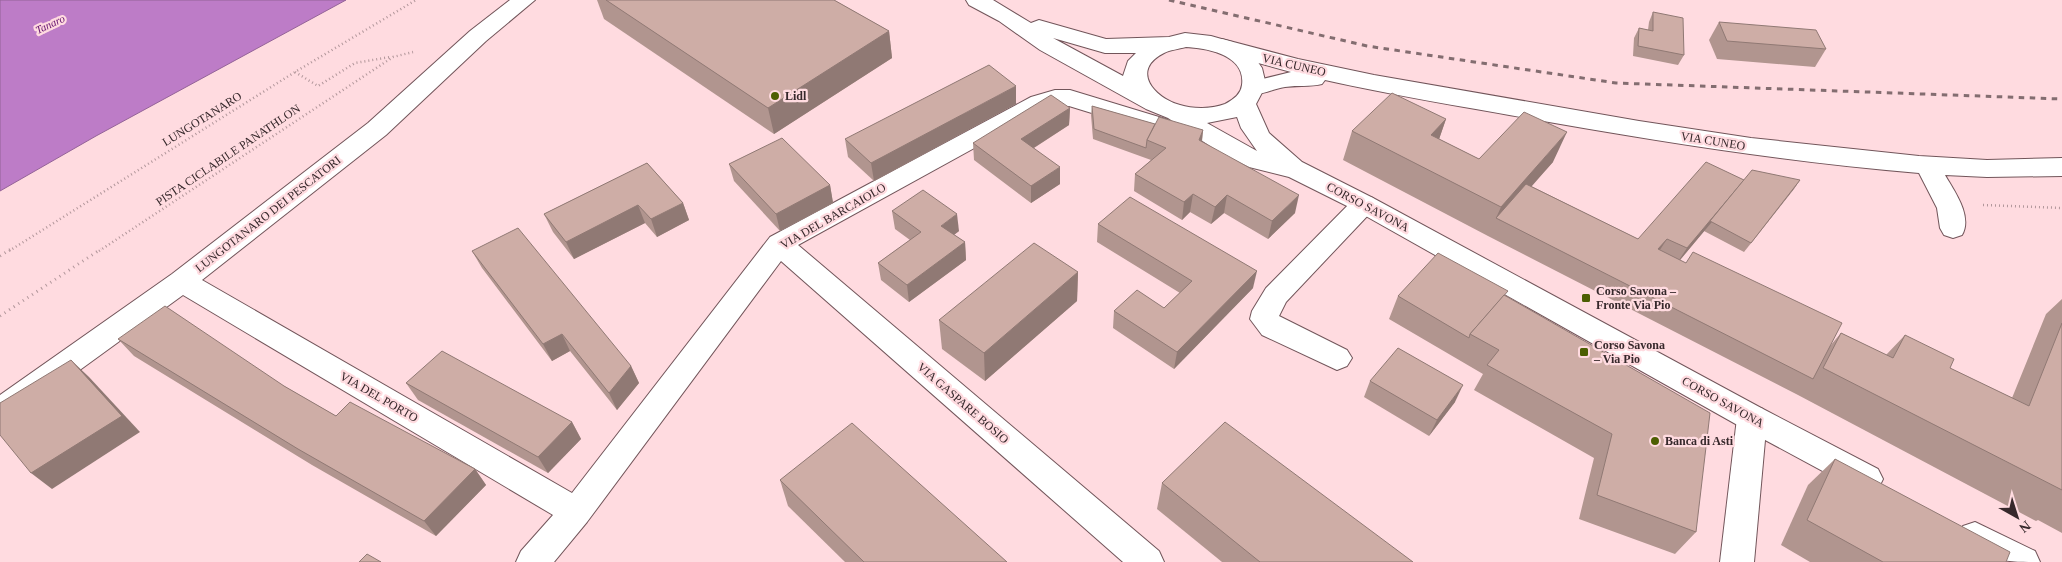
<svg xmlns="http://www.w3.org/2000/svg" width="2062" height="562" viewBox="0 0 2062 562" font-family="'Times New Roman',serif">
<style>
.water{fill:#bd7cc7;stroke:#946398}
.lines{fill:none;stroke-linecap:round;stroke-linejoin:round}
.minor-casing{stroke:#72555a;stroke-width:2}
.major-casing{stroke:#72555a;stroke-width:2}
.path-far1{stroke:#b2979b;stroke-width:2.5;stroke-dasharray:1 3;stroke-linecap:butt}
.path{stroke:#b2979b;stroke-width:3;stroke-dasharray:1 4.5;stroke-linecap:butt}
.minor{fill:#fff;fill-rule:evenodd}
.major{fill:#fff;fill-rule:evenodd}
.rail{stroke:#836d70;stroke-width:3;stroke-dasharray:5.5 5.5;stroke-linecap:butt}
.wall{fill:#b1958f}
.shaded-wall{fill:#907974}
.building{fill:#ceada6;stroke:#907974}
.poi-dot{fill:#4c5e02;stroke:#ffdbe0;stroke-width:2}
.labels{text-anchor:middle;stroke-width:4.5;stroke-linejoin:round;paint-order:stroke}
.far-water-label{font-size:11px;font-style:italic;fill:#63116f;stroke:#ffdbe0}
.street-label{font-size:12px;fill:#36282b;stroke:#ffdbe0}
.poi-label{font-size:12px;font-weight:bold;fill:#36282b;stroke:#ffdbe0;text-anchor:start}
</style>
<rect width="100%" height="100%" fill="#ffdbe0"/>
<path class="water" d="M 0,0 L 346,0 L 96,136 L 0,191 Z"/>
<g class="lines">
<g class="minor-casing">
<g id="minor">
<path d="M 510,0 L 535,0 L 486,41 L 386,135 L 202,280 L 572,493 L 770,237 L 1031,97 L 1055,90 L 1070,90 L 1182,124 L 1185,130 L 1182,136 L 1173,138 L 1069,106 L 1047,108 L 798,245 L 1159,551 L 1164,562 L 1123,562 L 781,261 L 587,522 L 554,562 L 516,562 L 521,551 L 553,515 L 183,295 L 11,420 L 0,424 L 0,395 L 172,274 L 368,123 L 470,31 Z"/>
<path d="M 1222,39 L 1298,59 L 1374,75 L 1639,121 L 1751,138 L 1919,156 L 1987,160 L 2062,158 L 2062,176 L 1987,177 L 1945,175 C 1954,191 1973,216 1962,235 L 1953,238 L 1944,235 L 1940,228 L 1937,208 L 1919,173 C 1787,162 1656,141 1526,118 C 1459,106 1392,95 1325,80 L 1322,84 C 1310,87 1298,85 1285,87 C 1271,89 1260,97 1246,93 L 1242,88 L 1246,83 L 1291,72 L 1214,51 L 1211,46 L 1214,41 Z"/>
<path d="M 1364,195 L 1373,198 L 1377,204 L 1373,210 L 1286,302 L 1279,316 L 1347,350 L 1352,358 L 1347,366 L 1337,370 L 1262,335 L 1250,319 L 1252,311 L 1266,288 L 1355,198 Z"/>
<path d="M 1752,405 L 1763,409 L 1767,418 L 1754,562 L 1720,562 L 1737,418 L 1741,409 Z"/>
</g>
</g>
<g class="major-casing">
<g id="major">
<path d="M 966,0 L 993,0 L 1031,23 L 1039,20 L 1106,39 L 1169,37 L 1185,33 L 1211,36 L 1232,42 L 1253,55 L 1262,68 L 1266,85 L 1256,104 L 1269,133 L 1302,162 L 1373,198 L 1763,409 L 1878,469 L 1883,479 L 1878,489 L 1867,493 L 1856,489 L 1741,427 L 1355,210 L 1289,177 L 1249,167 L 1222,154 L 1168,118 L 1146,109 L 1040,50 L 999,21 L 969,5 ZM 1053,38 L 1105,53 L 1136,53 L 1128,61 L 1123,76 ZM 1186,47 C 1207,48 1246,55 1242,85 C 1241,94 1233,100 1225,104 C 1212,109 1193,109 1180,105 C 1154,98 1130,70 1164,53 C 1170,50 1179,49 1186,47 ZM 1237,117 L 1241,128 L 1257,151 L 1207,123 Z"/>
<path d="M 1975,522 L 2035,551 L 2040,562 C 2011,562 1973,562 1959,537 L 1963,526 Z"/>
</g>
</g>
<g class="path-far1">
<path d="M 295,72 L 318,86 L 355,63 L 390,57"/>
<path d="M 1983,205 L 2062,208"/>
<path d="M 9,251 L 295,72 L 416,0"/>
<path d="M 99,251 L 393,57 L 413,52"/>
</g>
<g class="path">
<path d="M 0,256 L 11,249"/>
<path d="M 0,316 L 101,249"/>
</g>
<use href="#minor" class="minor"/>
<use href="#major" class="major"/>
<path class="rail" d="M 1169,0 L 1367,46 L 1616,83 L 2062,99"/>
</g>
<g class="wall">
<path d="M 597,0 L 834,0 L 889,31 L 892,58 L 774,134 L 604,19 Z"/>
<path d="M 1653,12 L 1684,55 L 1678,65 L 1633,56 L 1634,38 L 1639,28 L 1648,30 L 1649,22 Z"/>
<path d="M 1719,22 L 1826,49 L 1815,67 L 1717,59 L 1709,40 Z"/>
<path d="M 1016,104 L 874,181 L 848,157 L 845,139 Z"/>
<path d="M 1092,106 L 1155,124 L 1203,130 L 1202,142 L 1295,213 L 1268,239 L 1224,213 L 1211,224 L 1190,212 L 1182,220 L 1134,191 L 1135,174 L 1151,160 L 1093,139 L 1091,115 Z"/>
<path d="M 1070,108 L 1069,125 L 1034,148 L 1060,184 L 1031,203 L 974,160 L 973,143 Z"/>
<path d="M 1446,119 L 1439,139 L 1479,159 L 1553,162 L 1531,186 L 1638,239 L 1744,180 L 1800,180 L 1744,252 L 1704,231 L 1680,260 L 1830,346 L 1841,333 L 1886,355 L 1905,335 L 1950,368 L 2012,398 L 2046,314 L 2062,299 L 2062,533 L 2038,520 L 2036,521 L 1798,395 L 1488,236 L 1343,160 L 1352,131 Z"/>
<path d="M 647,163 L 683,203 L 689,220 L 657,237 L 645,223 L 574,259 L 553,232 L 544,214 Z"/>
<path d="M 729,164 L 830,185 L 833,203 L 780,231 L 734,181 Z"/>
<path d="M 892,211 L 959,231 L 954,235 L 965,242 L 966,260 L 909,302 L 881,280 L 878,263 L 910,240 L 895,229 Z"/>
<path d="M 1098,224 L 1253,288 L 1174,369 L 1113,328 L 1114,311 L 1164,308 L 1180,293 L 1097,242 Z"/>
<path d="M 472,251 L 631,366 L 639,383 L 617,410 L 570,351 L 552,361 L 482,268 Z"/>
<path d="M 1078,272 L 1077,301 L 985,381 L 942,349 L 939,320 Z"/>
<path d="M 1505,295 L 1696,532 L 1675,554 L 1579,519 L 1594,458 L 1474,390 L 1483,374 L 1389,319 L 1398,296 Z"/>
<path d="M 118,339 L 284,386 L 336,416 L 475,469 L 486,485 L 436,536 L 312,465 L 134,356 Z"/>
<path d="M 1370,381 L 1455,402 L 1429,436 L 1364,397 Z"/>
<path d="M 406,383 L 572,422 L 581,439 L 548,473 L 418,400 Z"/>
<path d="M 1835,459 L 2006,562 L 1810,562 L 1781,545 L 1808,485 Z"/>
<path d="M 780,480 L 1007,562 L 845,562 L 788,506 Z"/>
<path d="M 1162,483 L 1413,562 L 1222,562 L 1157,509 Z"/>
</g>
<g class="shaded-wall">
<path d="M 889,31 L 892,58 L 774,134 L 768,108 Z"/>
<path d="M 1016,86 L 1016,104 L 874,181 L 871,163 Z"/>
<path d="M 1070,108 L 1069,125 L 1021,156 L 1021,139 Z"/>
<path d="M 1446,119 L 1436,148 L 1431,135 Z"/>
<path d="M 1203,130 L 1201,148 L 1199,140 Z"/>
<path d="M 1567,132 L 1553,162 L 1501,221 L 1496,218 L 1501,207 Z"/>
<path d="M 1060,167 L 1060,184 L 1031,203 L 1031,186 Z"/>
<path d="M 1744,180 L 1732,198 L 1675,266 L 1687,248 Z"/>
<path d="M 1800,180 L 1794,189 L 1744,252 Z"/>
<path d="M 830,185 L 833,203 L 780,231 L 776,214 Z"/>
<path d="M 1193,194 L 1190,212 L 1182,220 L 1184,202 Z"/>
<path d="M 1227,195 L 1224,213 L 1211,224 L 1215,207 Z"/>
<path d="M 1299,195 L 1295,213 L 1268,239 L 1272,221 Z"/>
<path d="M 683,203 L 689,220 L 657,237 L 651,219 Z"/>
<path d="M 638,205 L 645,223 L 574,259 L 566,242 Z"/>
<path d="M 957,214 L 959,231 L 943,243 L 941,226 Z"/>
<path d="M 1667,239 L 1656,256 L 1658,249 Z"/>
<path d="M 965,242 L 966,260 L 909,302 L 907,285 Z"/>
<path d="M 1257,271 L 1253,288 L 1174,369 L 1177,352 Z"/>
<path d="M 1078,272 L 1077,301 L 985,381 L 984,353 Z"/>
<path d="M 562,334 L 570,351 L 552,361 L 543,344 Z"/>
<path d="M 71,360 L 89,377 L 140,432 L 52,489 L 31,473 Z"/>
<path d="M 631,366 L 639,383 L 617,410 L 609,393 Z"/>
<path d="M 1463,385 L 1455,402 L 1429,436 L 1437,420 Z"/>
<path d="M 572,422 L 581,439 L 548,473 L 538,457 Z"/>
<path d="M 475,469 L 486,485 L 436,536 L 424,521 Z"/>
</g>
<g class="building">
<path d="M 606,0 L 834,0 L 889,31 L 768,108 Z"/>
<path d="M 1653,12 L 1683,18 L 1684,55 L 1638,46 L 1639,28 L 1653,31 Z"/>
<path d="M 1719,22 L 1816,30 L 1826,49 L 1727,41 Z"/>
<path d="M 989,65 L 1016,86 L 871,163 L 845,139 Z"/>
<path d="M 1392,93 L 1446,119 L 1431,135 L 1479,159 L 1524,112 L 1567,132 L 1501,207 L 1352,131 Z"/>
<path d="M 1051,95 L 1070,108 L 1021,139 L 1060,167 L 1031,186 L 973,143 Z"/>
<path d="M 1092,106 L 1155,124 L 1147,140 L 1146,148 L 1094,129 Z"/>
<path d="M 1159,117 L 1203,130 L 1199,140 L 1299,195 L 1272,221 L 1227,195 L 1215,207 L 1193,194 L 1184,202 L 1135,174 L 1166,148 L 1147,140 Z"/>
<path d="M 782,138 L 830,185 L 776,214 L 729,164 Z"/>
<path d="M 1706,162 L 1744,180 L 1687,248 L 1667,239 L 1658,249 L 1686,263 L 1693,252 L 1842,323 L 1813,379 L 1496,218 L 1526,184 L 1638,239 Z"/>
<path d="M 647,163 L 683,203 L 651,219 L 638,205 L 566,242 L 544,214 Z"/>
<path d="M 1752,170 L 1800,180 L 1751,243 L 1710,221 Z"/>
<path d="M 923,190 L 957,214 L 941,226 L 965,242 L 907,285 L 878,263 L 921,232 L 892,211 Z"/>
<path d="M 1130,197 L 1257,271 L 1177,352 L 1114,311 L 1137,290 L 1164,308 L 1192,281 L 1098,224 Z"/>
<path d="M 518,228 L 631,366 L 609,393 L 562,334 L 543,344 L 472,251 Z"/>
<path d="M 1034,243 L 1078,272 L 984,353 L 939,320 Z"/>
<path d="M 1438,253 L 1508,291 L 1470,334 L 1469,338 L 1398,296 Z"/>
<path d="M 1504,295 L 1710,413 L 1696,532 L 1597,495 L 1612,434 L 1487,365 L 1499,350 L 1470,334 Z"/>
<path d="M 165,306 L 284,386 L 336,416 L 350,402 L 475,469 L 424,521 L 298,449 L 118,339 Z"/>
<path d="M 2062,323 L 2062,490 L 1823,368 L 1841,333 L 1893,358 L 1905,335 L 1954,359 L 1950,368 L 2029,406 Z"/>
<path d="M 1398,348 L 1463,385 L 1437,420 L 1370,381 Z"/>
<path d="M 442,351 L 572,422 L 538,457 L 406,383 Z"/>
<path d="M 71,360 L 122,416 L 31,473 L 0,435 L 0,403 Z"/>
<path d="M 1225,422 L 1413,562 L 1260,562 L 1162,483 Z"/>
<path d="M 852,423 L 1007,562 L 864,562 L 780,480 Z"/>
<path d="M 1835,459 L 2010,552 L 2006,562 L 1883,562 L 1807,520 Z"/>
<path d="M 367,554 L 381,562 L 359,562 Z"/>
</g>
<g class="poi-dot">
<circle cx="775" cy="96" r="5"/>
<rect x="1581" y="293" width="10" height="10" rx="2.5"/>
<rect x="1579" y="347" width="10" height="10" rx="2.5"/>
<circle cx="1655" cy="441" r="5"/>
</g>
<g class="labels">
<g class="far-water-label">
<text transform="translate(50 24) rotate(-25)" y="4">Tanaro</text>
</g>
<g class="street-label">
<text transform="translate(1294 65) rotate(13)" y="4">VIA CUNEO</text>
<text transform="translate(202 119) rotate(-32)" y="4">LUNGOTANARO</text>
<text transform="translate(1713 141) rotate(9)" y="4">VIA CUNEO</text>
<text transform="translate(228 155) rotate(-34)" y="4">PISTA CICLABILE PANATHLON</text>
<text transform="translate(1368 207) rotate(28)" y="4">CORSO SAVONA</text>
<text transform="translate(268 214) rotate(-38)" y="4">LUNGOTANARO DEI PESCATORI</text>
<text transform="translate(833 216) rotate(-30)" y="4">VIA DEL BARCAIOLO</text>
<text transform="translate(379 397) rotate(30)" y="4">VIA DEL PORTO</text>
<text transform="translate(1723 402) rotate(29)" y="4">CORSO SAVONA</text>
<text transform="translate(963 403) rotate(41)" y="4">VIA GASPARE BOSIO</text>
</g>
<g class="poi-label">
<text x="785" y="100">Lidl</text>
<text x="1596" y="295">Corso Savona –<tspan x="1596" dy="14">Fronte Via Pio</tspan></text>
<text x="1594" y="349">Corso Savona<tspan x="1594" dy="14">– Via Pio</tspan></text>
<text x="1665" y="445">Banca di Asti</text>
</g>
</g>
<g transform="translate(2017 517) rotate(141)" stroke="#ffdbe0" stroke-width="4" paint-order="stroke">
<path d="M0-4L9 19L0 12L-9 19Z" fill="#36282b"/>
<text y="-8" font-size="14" font-weight="bold" text-anchor="middle" fill="#36282b">N</text>
</g>
</svg>
